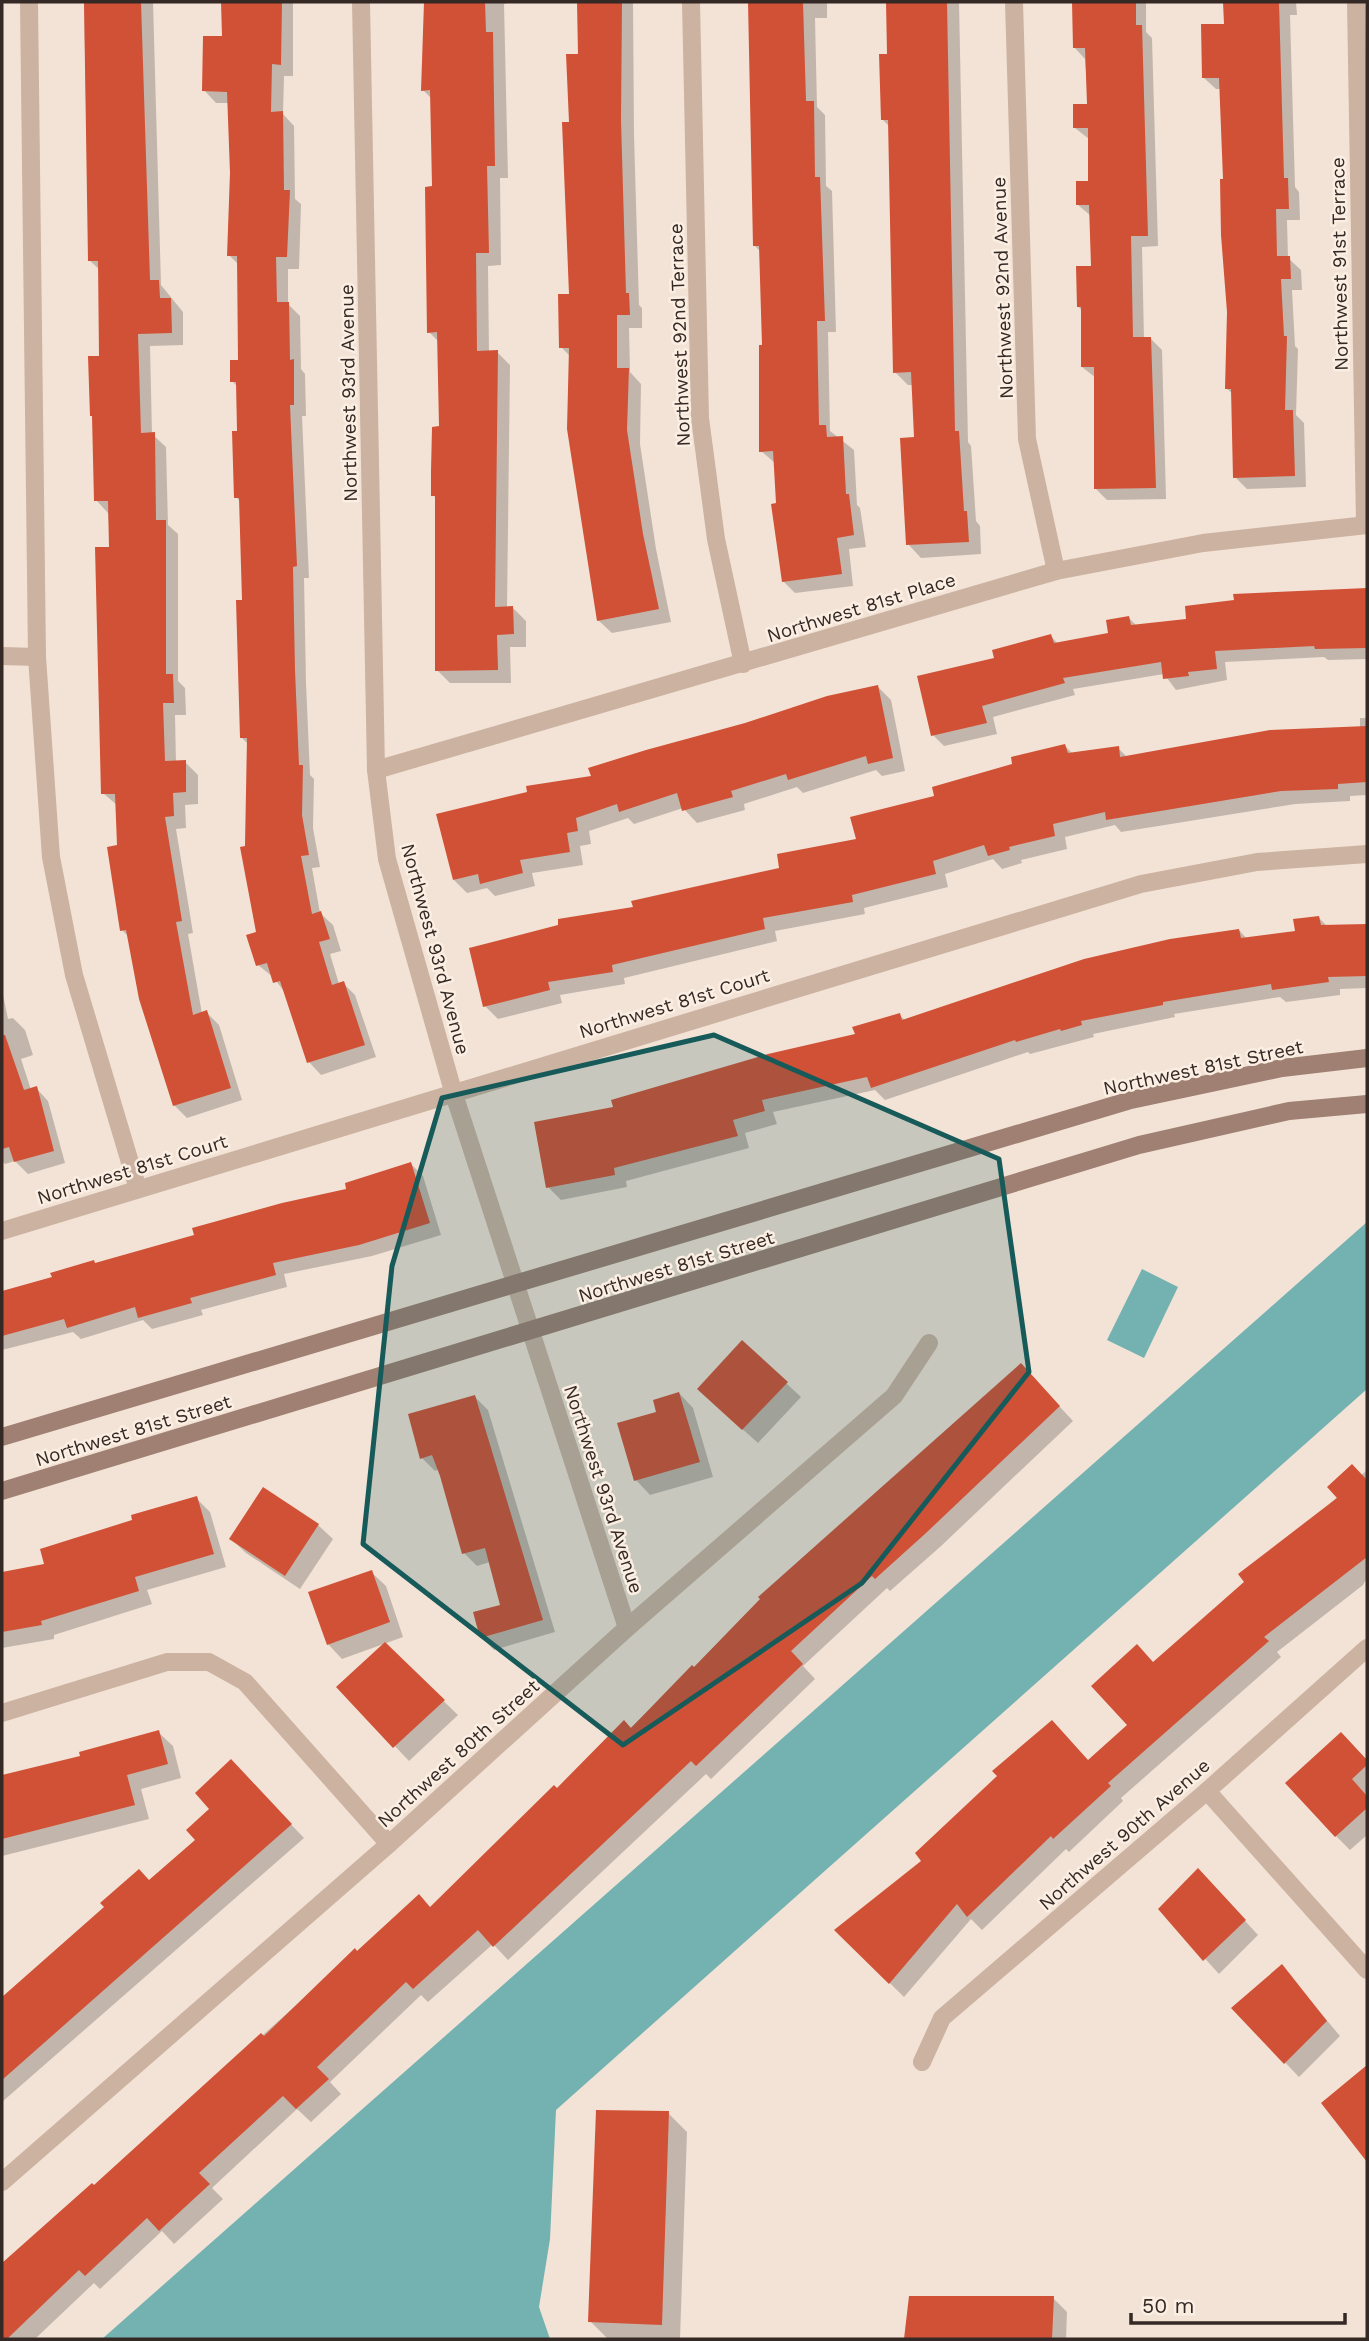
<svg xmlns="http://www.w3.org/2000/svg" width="1369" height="2341" viewBox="0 0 1369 2341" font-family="'Work Sans',sans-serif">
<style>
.water{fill:#73b2b1}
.shadow{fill:#0003}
.building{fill:#d15136}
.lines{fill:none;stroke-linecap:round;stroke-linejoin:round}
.street{stroke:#ccb2a1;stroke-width:18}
.secondary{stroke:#9f8073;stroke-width:18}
.marked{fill:#175a5a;fill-opacity:0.2;stroke:#175a5a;stroke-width:5;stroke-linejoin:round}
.labels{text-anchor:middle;stroke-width:5;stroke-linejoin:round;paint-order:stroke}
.street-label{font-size:19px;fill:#352925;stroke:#fbeee2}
</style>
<rect width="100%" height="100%" fill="#f3e3d6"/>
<g class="water">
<path d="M 1367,1222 L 1367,1389 L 556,2110 L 550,2239 L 539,2307 L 550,2339 L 102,2339 Z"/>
<path d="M 1142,1269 L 1178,1287 L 1144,1358 L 1107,1340 Z"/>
</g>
<g class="shadow">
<path d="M 84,2 L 153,2 L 161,285 L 183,312 L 183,345 L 150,346 L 152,434 L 166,447 L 168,525 L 178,534 L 178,681 L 185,688 L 186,715 L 175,715 L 176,763 L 185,762 L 198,775 L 198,804 L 185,805 L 186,828 L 176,829 L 193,933 L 188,934 L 202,1014 L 206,1012 L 219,1025 L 242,1100 L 187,1118 L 174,1105 L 129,937 L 122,930 L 118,806 L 103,793 L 111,549 L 108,513 L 96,500 L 101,358 L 100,270 L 89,260 Z"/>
<path d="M 223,2 L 293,2 L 293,76 L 284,76 L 283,114 L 294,126 L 295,199 L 301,204 L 299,269 L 288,269 L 288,304 L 300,316 L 301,369 L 305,374 L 306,416 L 302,416 L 309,578 L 304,578 L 306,683 L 310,775 L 314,779 L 313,828 L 320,867 L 312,868 L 320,913 L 333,925 L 341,951 L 330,954 L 339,984 L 343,983 L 355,995 L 376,1057 L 321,1075 L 309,1062 L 286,994 L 273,977 L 258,965 L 258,933 L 247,847 L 249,745 L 242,738 L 244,602 L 241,502 L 236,497 L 238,387 L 232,381 L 240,362 L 239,265 L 229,255 L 231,173 L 229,103 L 216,103 L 204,90 L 224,38 Z"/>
<path d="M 425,2 L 510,2 L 504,4 L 508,178 L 500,178 L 501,265 L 488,266 L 489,352 L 497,352 L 510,365 L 507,608 L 513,608 L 526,621 L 526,647 L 510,647 L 511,683 L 450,683 L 437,670 L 437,499 L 433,495 L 440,428 L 439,342 L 429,332 L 434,188 L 432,99 L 423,90 Z"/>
<path d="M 578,2 L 633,2 L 634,135 L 639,305 L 642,308 L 642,328 L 629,328 L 630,372 L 641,384 L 640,444 L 656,549 L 671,622 L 612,633 L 598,620 L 571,357 L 561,347 L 571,295 L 570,123 L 579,55 Z"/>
<path d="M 750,2 L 827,2 L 827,18 L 815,18 L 817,107 L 825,115 L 826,186 L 832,191 L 836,332 L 828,332 L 830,431 L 854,450 L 857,505 L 860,508 L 866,547 L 849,549 L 853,586 L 795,593 L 783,581 L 775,463 L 761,451 L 764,346 L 761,252 L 754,245 Z"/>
<path d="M 888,2 L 959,2 L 968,442 L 971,446 L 976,521 L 980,526 L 981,554 L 921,558 L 908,544 L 916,439 L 914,385 L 908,385 L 895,372 L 890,127 L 883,120 L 889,56 Z"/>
<path d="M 1073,2 L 1146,2 L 1146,32 L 1152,38 L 1158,246 L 1142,247 L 1144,339 L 1151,339 L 1162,350 L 1166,499 L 1107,500 L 1096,489 L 1096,378 L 1082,367 L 1082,311 L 1079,307 L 1093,268 L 1091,216 L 1078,205 L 1089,183 L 1089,139 L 1075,128 L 1089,106 L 1085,59 L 1074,47 Z"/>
<path d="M 1225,2 L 1296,2 L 1297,15 L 1290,15 L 1295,187 L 1299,192 L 1300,220 L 1287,220 L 1288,258 L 1301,270 L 1302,290 L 1292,290 L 1295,346 L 1298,349 L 1296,415 L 1304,423 L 1306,487 L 1247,489 L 1235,477 L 1233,394 L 1227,389 L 1229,312 L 1221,89 L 1216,89 L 1204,78 L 1226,25 Z"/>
<path d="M 1367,591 L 1367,659 L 1328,660 L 1324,657 L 1225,662 L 1227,680 L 1176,690 L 1164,674 L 1073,689 L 1075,695 L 993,717 L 997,734 L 944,746 L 933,735 L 996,659 L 1051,636 L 1058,644 L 1110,635 L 1129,618 L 1137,626 L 1188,620 L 1235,602 L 1235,596 Z"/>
<path d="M 878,687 L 891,700 L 905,771 L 882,776 L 876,770 L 803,793 L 797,787 L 744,804 L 745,810 L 697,823 L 683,808 L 634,824 L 628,818 L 589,831 L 591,844 L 580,846 L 583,865 L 532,873 L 535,886 L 495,896 L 487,888 L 467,893 L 454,880 L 593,778 Z"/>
<path d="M 1360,718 L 1367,718 L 1367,795 L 1350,796 L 1350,801 L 1295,804 L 1121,832 L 1115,825 L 1065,837 L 1067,849 L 1021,860 L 1022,863 L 1002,869 L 993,859 L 945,874 L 948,887 L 864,908 L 865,914 L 775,931 L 777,941 L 624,978 L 625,984 L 560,995 L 562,1003 L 498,1019 L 485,1006 L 635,908 L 781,869 L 858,841 L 936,797 L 1065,746 L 1073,754 L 1118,748 L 1127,757 L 1360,728 Z"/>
<path d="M 1319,918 L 1328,927 L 1367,925 L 1367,988 L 1340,989 L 1340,995 L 1286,1002 L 1280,997 L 1174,1014 L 1175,1017 L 1093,1034 L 1094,1037 L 1030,1054 L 1028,1052 L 885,1100 L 875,1090 L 773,1112 L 777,1124 L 745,1133 L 749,1148 L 626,1181 L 627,1187 L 561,1200 L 548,1187 L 615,1108 L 857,1036 L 899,1015 L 905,1020 L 1239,930 L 1247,939 L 1297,932 Z"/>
<path d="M 2,990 L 8,1019 L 13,1018 L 25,1030 L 33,1055 L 21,1059 L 31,1090 L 36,1088 L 48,1101 L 65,1163 L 28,1174 L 15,1161 L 5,1164 L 2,1161 Z"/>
<path d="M 411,1164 L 423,1176 L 441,1235 L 372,1256 L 284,1274 L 287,1287 L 201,1310 L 203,1315 L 152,1329 L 143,1320 L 81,1339 L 73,1332 L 2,1350 L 2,1292 L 349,1191 Z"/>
<path d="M 1035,1380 L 1073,1421 L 940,1547 L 890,1591 L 887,1588 L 803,1666 L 815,1679 L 711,1779 L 706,1774 L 508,1960 L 493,1944 L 428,2002 L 421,1995 L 330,2082 L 341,2094 L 311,2122 L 297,2109 L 212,2188 L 223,2199 L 174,2244 L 162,2231 L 100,2289 L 94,2283 L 35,2339 L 2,2339 L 2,2267 L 419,1896 L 431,1909 L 694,1670 Z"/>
<path d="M 786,1383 L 801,1397 L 758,1443 L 713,1403 Z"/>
<path d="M 679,1393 L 693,1408 L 713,1477 L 650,1495 L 636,1480 Z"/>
<path d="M 475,1397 L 488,1410 L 555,1632 L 494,1650 L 481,1637 L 502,1606 L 490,1562 L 477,1566 L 464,1553 L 439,1469 L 435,1471 L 422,1458 Z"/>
<path d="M 1367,1470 L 1367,1578 L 1363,1585 L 1277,1652 L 1281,1657 L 1121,1798 L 1123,1801 L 1069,1852 L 1066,1849 L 982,1930 L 971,1919 L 904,1997 L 837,1931 L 1088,1762 L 1129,1725 L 1154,1664 Z"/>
<path d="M 264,1490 L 318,1525 L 333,1539 L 300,1589 L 246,1553 L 231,1539 Z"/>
<path d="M 196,1498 L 210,1512 L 226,1567 L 147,1590 L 152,1604 L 54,1635 L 54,1639 L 2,1648 L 2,1574 L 47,1566 L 135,1521 Z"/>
<path d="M 371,1572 L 386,1586 L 403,1637 L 342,1659 L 328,1644 Z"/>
<path d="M 385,1645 L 458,1715 L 409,1761 L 339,1687 Z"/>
<path d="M 158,1732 L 173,1746 L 181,1778 L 141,1789 L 149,1819 L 2,1856 L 2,1776 L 82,1758 Z"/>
<path d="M 1355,1748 L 1367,1761 L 1367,1792 L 1365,1794 L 1367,1797 L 1367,1835 L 1350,1850 L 1336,1836 Z"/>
<path d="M 244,1775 L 304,1838 L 2,2102 L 2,2001 L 107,1908 L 150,1882 L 197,1840 L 212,1809 Z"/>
<path d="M 1212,1885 L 1258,1935 L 1219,1974 L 1160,1909 Z"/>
<path d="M 1282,1967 L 1340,2036 L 1299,2077 L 1233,2008 Z"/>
<path d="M 668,2113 L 687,2132 L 680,2339 L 608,2339 L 590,2321 Z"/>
<path d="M 911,2298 L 1053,2298 L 1067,2312 L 1066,2339 L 905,2339 Z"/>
</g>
<g class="building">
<path d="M 84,2 L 141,2 L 150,280 L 159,280 L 160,298 L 171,298 L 172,333 L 138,334 L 141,433 L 155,432 L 156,520 L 166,520 L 166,674 L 173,674 L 174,703 L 163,703 L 165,761 L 186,760 L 186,792 L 173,793 L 174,816 L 165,817 L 182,921 L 176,922 L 193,1015 L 207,1010 L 231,1088 L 173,1106 L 139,999 L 126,930 L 120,931 L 107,847 L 117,845 L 115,794 L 101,794 L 95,547 L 109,547 L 108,501 L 94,501 L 92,416 L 90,416 L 88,356 L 99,356 L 98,261 L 88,261 Z"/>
<path d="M 221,2 L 282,2 L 281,65 L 272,64 L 271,112 L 283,111 L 284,190 L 290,190 L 287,257 L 276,257 L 277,302 L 289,302 L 290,360 L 294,359 L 294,405 L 290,405 L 297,566 L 293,567 L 295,670 L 299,765 L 303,765 L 302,815 L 309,855 L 301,856 L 312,914 L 321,911 L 330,939 L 319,942 L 332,985 L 344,981 L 365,1045 L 307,1063 L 280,981 L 273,983 L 267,963 L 256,966 L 246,935 L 256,932 L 240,847 L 245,846 L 247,738 L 240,738 L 236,600 L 242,600 L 239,498 L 234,498 L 232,431 L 237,431 L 236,382 L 230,382 L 230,360 L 238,360 L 237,256 L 227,256 L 230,173 L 227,92 L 202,91 L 203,36 L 222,36 Z"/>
<path d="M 424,2 L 485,2 L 486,32 L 493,32 L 495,166 L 487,166 L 489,253 L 476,253 L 477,351 L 498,350 L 495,607 L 513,606 L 514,634 L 497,635 L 498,670 L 435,671 L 435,496 L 431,496 L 431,471 L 432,427 L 439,426 L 437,332 L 427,333 L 425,187 L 432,186 L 430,90 L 421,91 Z"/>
<path d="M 577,2 L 622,2 L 621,120 L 626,293 L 629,293 L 630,315 L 617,315 L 617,368 L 629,368 L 627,430 L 643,534 L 659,609 L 597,621 L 567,429 L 569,348 L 559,348 L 558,294 L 569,294 L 562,122 L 569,122 L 566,54 L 578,54 Z"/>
<path d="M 748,2 L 803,2 L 806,101 L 814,101 L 815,177 L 820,177 L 825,321 L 817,321 L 819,425 L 826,425 L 827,437 L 843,436 L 846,494 L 849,494 L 854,535 L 837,538 L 842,574 L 782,582 L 771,504 L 776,503 L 773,451 L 759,452 L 759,345 L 762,345 L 759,246 L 753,246 Z"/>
<path d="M 886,2 L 947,2 L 955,431 L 959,431 L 964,511 L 967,511 L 969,542 L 906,545 L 900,438 L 914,437 L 911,372 L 893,373 L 888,120 L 881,120 L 879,54 L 887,54 Z"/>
<path d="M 1072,2 L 1136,2 L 1136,25 L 1142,25 L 1148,236 L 1131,236 L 1133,337 L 1151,337 L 1156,488 L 1094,489 L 1094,367 L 1081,367 L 1081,307 L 1077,307 L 1076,266 L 1091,266 L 1089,205 L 1076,205 L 1076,181 L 1088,181 L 1088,128 L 1073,128 L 1073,104 L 1087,104 L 1085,48 L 1073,48 Z"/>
<path d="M 1223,2 L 1279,2 L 1284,178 L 1288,178 L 1289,209 L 1276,209 L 1277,256 L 1290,256 L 1291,279 L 1281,279 L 1284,336 L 1287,336 L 1285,410 L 1293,410 L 1295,476 L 1233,478 L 1231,389 L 1225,389 L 1227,312 L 1221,235 L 1220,179 L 1223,179 L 1219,78 L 1202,78 L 1201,24 L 1224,24 Z"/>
<path d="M 1367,588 L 1367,648 L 1315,649 L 1314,646 L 1215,651 L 1217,669 L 1188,672 L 1189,676 L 1163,679 L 1161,662 L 1063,678 L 1065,683 L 982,706 L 987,723 L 931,736 L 917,676 L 994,658 L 992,650 L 1051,634 L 1054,643 L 1108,633 L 1106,620 L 1129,616 L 1131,625 L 1186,619 L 1185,606 L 1234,600 L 1233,594 Z"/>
<path d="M 878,685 L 893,758 L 868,764 L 866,756 L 788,780 L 786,774 L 731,791 L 733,797 L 682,811 L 677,793 L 619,812 L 617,804 L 576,818 L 578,831 L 567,833 L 570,852 L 520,860 L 523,873 L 480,884 L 478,874 L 453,880 L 436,814 L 527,792 L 526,786 L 591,776 L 588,768 L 646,750 L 745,723 L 827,696 Z"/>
<path d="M 1367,726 L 1367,782 L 1338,784 L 1338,789 L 1281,791 L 1106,820 L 1105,812 L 1053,824 L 1055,836 L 1009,847 L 1010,850 L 988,856 L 984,845 L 933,861 L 936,874 L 852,895 L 853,902 L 763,918 L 765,929 L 612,965 L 613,972 L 548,982 L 550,990 L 483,1007 L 469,948 L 558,925 L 558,919 L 633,907 L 631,901 L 779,868 L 777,854 L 856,839 L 850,817 L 934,796 L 932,787 L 1012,764 L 1011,757 L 1065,744 L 1068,753 L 1119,746 L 1120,757 L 1270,730 Z"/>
<path d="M 1319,916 L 1321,925 L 1367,924 L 1367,976 L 1328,977 L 1329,982 L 1272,990 L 1271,984 L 1163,1002 L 1163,1005 L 1081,1021 L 1082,1025 L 1061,1031 L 1060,1029 L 1016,1042 L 1015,1040 L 871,1088 L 867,1077 L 762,1100 L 765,1111 L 733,1120 L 738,1136 L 614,1168 L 615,1175 L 546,1188 L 534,1122 L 613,1107 L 611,1100 L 768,1054 L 855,1034 L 852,1027 L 900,1013 L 902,1020 L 1084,959 L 1170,939 L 1239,929 L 1241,938 L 1295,931 L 1293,919 Z"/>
<path d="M 2,1035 L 5,1035 L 24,1090 L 37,1086 L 54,1151 L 14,1162 L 9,1147 L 2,1149 Z"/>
<path d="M 411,1162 L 430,1223 L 359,1245 L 273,1263 L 276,1275 L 190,1298 L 192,1303 L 138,1318 L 135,1307 L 67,1328 L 64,1319 L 2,1336 L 2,1291 L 52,1277 L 50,1273 L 94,1260 L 95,1263 L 194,1235 L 192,1228 L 282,1203 L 346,1189 L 345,1183 Z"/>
<path d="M 742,1340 L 788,1382 L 742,1430 L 697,1389 Z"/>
<path d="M 1021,1363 L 1060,1406 L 926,1533 L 875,1579 L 872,1576 L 791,1651 L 803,1664 L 696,1766 L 691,1761 L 493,1947 L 478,1930 L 413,1989 L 406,1982 L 317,2067 L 329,2079 L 296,2109 L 283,2096 L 199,2173 L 210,2184 L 159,2231 L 147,2218 L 85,2276 L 79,2270 L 7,2339 L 2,2339 L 2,2263 L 92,2183 L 94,2185 L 261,2033 L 264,2036 L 355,1948 L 357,1951 L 419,1894 L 430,1907 L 554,1785 L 557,1788 L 624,1720 L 631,1728 L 692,1665 L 694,1667 L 760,1599 L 758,1597 Z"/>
<path d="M 679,1392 L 700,1462 L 634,1481 L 617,1423 L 656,1412 L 653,1400 Z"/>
<path d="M 475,1395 L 543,1620 L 480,1638 L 473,1612 L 500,1605 L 485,1548 L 462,1554 L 440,1476 L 432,1455 L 420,1459 L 408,1414 Z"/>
<path d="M 1352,1464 L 1367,1480 L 1367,1557 L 1264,1637 L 1269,1641 L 1108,1783 L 1111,1786 L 1053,1839 L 1051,1836 L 967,1917 L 957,1904 L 889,1984 L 834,1930 L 921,1861 L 915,1853 L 997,1776 L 992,1771 L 1052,1720 L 1088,1760 L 1127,1725 L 1091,1686 L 1137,1644 L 1153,1662 L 1244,1582 L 1238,1574 L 1337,1498 L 1327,1487 Z"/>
<path d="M 263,1487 L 319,1524 L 285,1576 L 229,1539 Z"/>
<path d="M 197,1496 L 214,1554 L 135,1577 L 139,1591 L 41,1621 L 42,1625 L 2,1632 L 2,1572 L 44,1564 L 40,1549 L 132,1520 L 131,1515 Z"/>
<path d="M 372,1570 L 390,1622 L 327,1645 L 308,1592 Z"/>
<path d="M 385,1642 L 445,1700 L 393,1748 L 336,1687 Z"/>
<path d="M 159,1730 L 168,1764 L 127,1775 L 135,1805 L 2,1839 L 2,1775 L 80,1756 L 79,1752 Z"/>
<path d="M 1341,1732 L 1367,1760 L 1367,1765 L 1352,1779 L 1367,1796 L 1367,1808 L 1335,1837 L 1285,1783 Z"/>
<path d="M 231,1759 L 292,1824 L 2,2080 L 2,1997 L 104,1907 L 100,1903 L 139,1869 L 149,1880 L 195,1840 L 186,1830 L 209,1809 L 195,1793 Z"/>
<path d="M 1198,1868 L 1246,1920 L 1203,1961 L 1158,1909 Z"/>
<path d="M 1282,1964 L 1327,2021 L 1284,2064 L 1231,2008 Z"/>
<path d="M 1367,2065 L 1367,2162 L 1321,2103 Z"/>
<path d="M 596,2110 L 669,2111 L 662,2325 L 588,2322 Z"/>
<path d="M 909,2296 L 1054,2296 L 1052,2339 L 904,2339 Z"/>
</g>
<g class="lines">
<g class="street">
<path d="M 29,2 L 37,657 L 51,857 L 74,975 L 138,1189"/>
<path d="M 361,2 L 376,770 L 387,859 L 453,1091 L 627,1628"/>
<path d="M 691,2 L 700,418 L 716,539 L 743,664"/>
<path d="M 1014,2 L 1027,439 L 1056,571"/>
<path d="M 1356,2 L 1365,525"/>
<path d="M 2,656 L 37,657"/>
<path d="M 376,770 L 1056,571 L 1203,543 L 1367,525"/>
<path d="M 2,1231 L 1141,884 L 1257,862 L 1367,854"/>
<path d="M 2,1713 L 167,1662 L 209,1662 L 245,1682 L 389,1844"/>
<path d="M 1207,1791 L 1367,1970"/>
<path d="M 922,2062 L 942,2018 L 1207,1791 L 1367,1648"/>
<path d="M 2,2182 L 389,1844 L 627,1628 L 894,1396 L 929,1343"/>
</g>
<g class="secondary">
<path d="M 2,1437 L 1131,1100 L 1282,1068 L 1367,1058"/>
<path d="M 2,1491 L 1139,1145 L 1289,1111 L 1367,1104"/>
</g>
</g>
<path class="marked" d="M 714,1035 L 999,1159 L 1029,1372 L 862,1583 L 623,1745 L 363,1544 L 392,1266 L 442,1098 Z"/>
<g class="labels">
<g class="street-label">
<text transform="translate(1339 264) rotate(-91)" y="7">Northwest 91st Terrace</text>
<text transform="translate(1002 288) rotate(-92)" y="7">Northwest 92nd Avenue</text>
<text transform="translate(679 335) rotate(-92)" y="7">Northwest 92nd Terrace</text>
<text transform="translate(348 393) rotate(-91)" y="7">Northwest 93rd Avenue</text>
<text transform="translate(861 607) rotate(-17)" y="7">Northwest 81st Place</text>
<text transform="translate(436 949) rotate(75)" y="7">Northwest 93rd Avenue</text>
<text transform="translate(674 1003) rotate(-17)" y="7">Northwest 81st Court</text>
<text transform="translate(1203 1067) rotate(-12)" y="7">Northwest 81st Street</text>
<text transform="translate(132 1169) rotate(-17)" y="7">Northwest 81st Court</text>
<text transform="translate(676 1266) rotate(-17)" y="7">Northwest 81st Street</text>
<text transform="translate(133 1430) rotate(-17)" y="7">Northwest 81st Street</text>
<text transform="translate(604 1489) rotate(72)" y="7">Northwest 93rd Avenue</text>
<text transform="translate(458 1753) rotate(-42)" y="7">Northwest 80th Street</text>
<text transform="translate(1124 1834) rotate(-41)" y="7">Northwest 90th Avenue</text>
</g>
</g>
<rect width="1369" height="2341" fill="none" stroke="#352925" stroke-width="7"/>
<path d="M1131 2313v10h214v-10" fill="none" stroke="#352925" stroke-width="3.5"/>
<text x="1142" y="2313" font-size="21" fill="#352925" stroke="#fbeee2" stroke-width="5" paint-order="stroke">50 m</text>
</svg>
